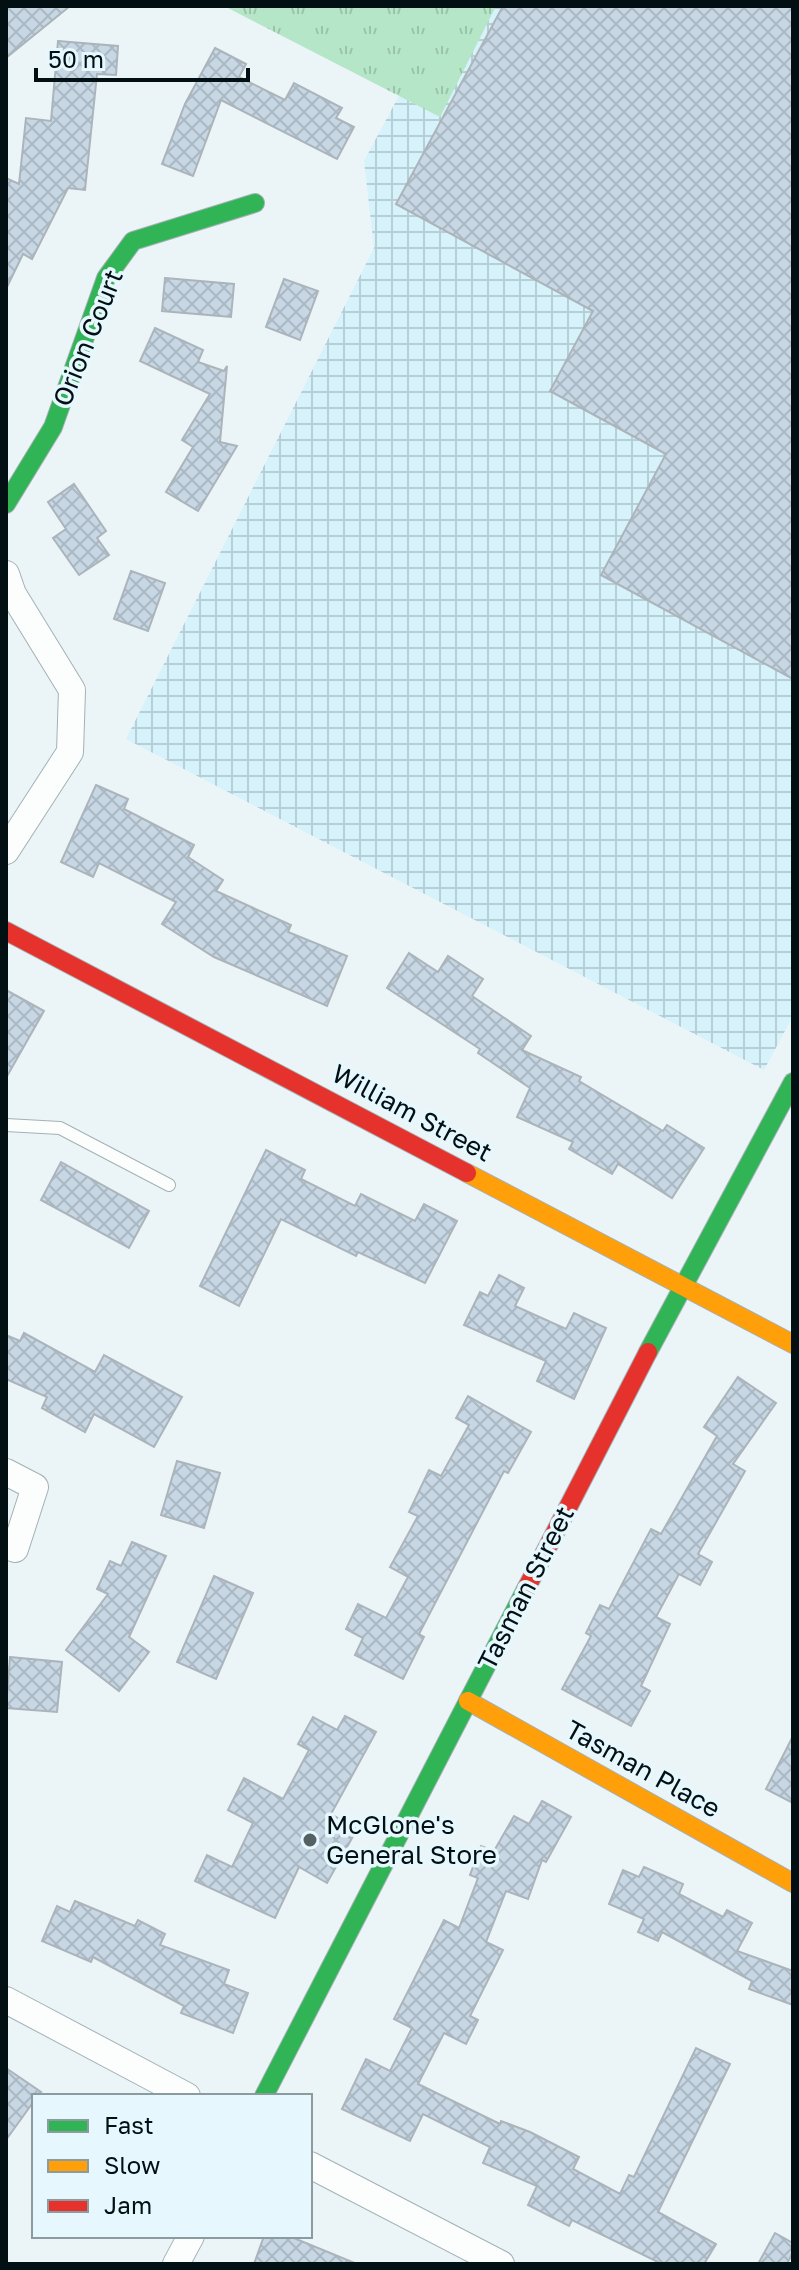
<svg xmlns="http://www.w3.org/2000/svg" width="799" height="2270" viewBox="0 0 799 2270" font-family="'Golos Text',sans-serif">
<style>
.industrial{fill:url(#industrial-grid)}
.grass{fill:url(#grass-tufts)}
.building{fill:url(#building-cross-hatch);stroke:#abb4ba;stroke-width:2}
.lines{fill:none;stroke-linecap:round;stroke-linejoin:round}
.lane-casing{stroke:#a4b1b4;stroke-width:14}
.street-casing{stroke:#a4b1b4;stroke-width:28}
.fast-casing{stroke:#a4b1b4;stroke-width:20}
.slow-casing{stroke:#a4b1b4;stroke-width:20}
.jam-casing{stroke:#a4b1b4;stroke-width:20}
.lane{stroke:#fcfefe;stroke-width:12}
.street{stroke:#fcfefe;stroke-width:26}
.fast{stroke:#30b455;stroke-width:18}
.slow{stroke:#ff9f0a;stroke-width:18}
.jam{stroke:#e5322d;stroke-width:18}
.poi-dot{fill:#546064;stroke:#e6f8fd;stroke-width:3}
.labels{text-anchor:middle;stroke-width:7;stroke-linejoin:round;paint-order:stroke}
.street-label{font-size:26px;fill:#021014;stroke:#e6f8fd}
.poi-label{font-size:26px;fill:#021014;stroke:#e6f8fd;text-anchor:start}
</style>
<defs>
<pattern id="industrial-grid" width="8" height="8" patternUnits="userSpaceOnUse" patternTransform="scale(2)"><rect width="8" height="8" fill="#d6f2fb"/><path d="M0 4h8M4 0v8" fill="none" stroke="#b6ced6"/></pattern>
<pattern id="grass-tufts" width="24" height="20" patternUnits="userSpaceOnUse" patternTransform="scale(2)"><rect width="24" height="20" fill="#b5e6c7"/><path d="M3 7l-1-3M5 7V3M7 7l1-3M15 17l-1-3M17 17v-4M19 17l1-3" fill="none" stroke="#9ac4aa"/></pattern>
<pattern id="building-cross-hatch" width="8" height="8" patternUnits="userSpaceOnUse" patternTransform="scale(2)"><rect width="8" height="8" fill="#c8d7e4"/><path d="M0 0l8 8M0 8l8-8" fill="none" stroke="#aab8c3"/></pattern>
</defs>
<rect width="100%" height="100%" fill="#ebf5f8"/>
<path class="industrial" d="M 447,6 L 793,6 L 793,1016 L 764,1070 L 126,739 L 374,248 L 364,161 Z"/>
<path class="grass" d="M 224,6 L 496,6 L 440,117 Z"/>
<g class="building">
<path d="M 6,6 L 70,6 L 6,58 Z"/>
<path d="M 503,6 L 793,6 L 793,679 L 601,575 L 666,454 L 550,391 L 593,311 L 396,204 Z"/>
<path d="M 58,41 L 118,46 L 116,75 L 97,74 L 85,190 L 68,188 L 32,259 L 23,254 L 6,289 L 6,178 L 19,184 L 26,118 L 51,121 Z"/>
<path d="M 215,48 L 246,64 L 239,77 L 285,100 L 294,83 L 342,108 L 336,118 L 354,127 L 337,159 L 221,100 L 193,176 L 162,164 L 185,104 Z"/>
<path d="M 165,278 L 234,284 L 231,317 L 162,311 Z"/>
<path d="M 284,279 L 318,291 L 300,340 L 266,327 Z"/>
<path d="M 155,328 L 203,350 L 198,362 L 224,371 L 227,366 L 220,442 L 237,446 L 198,511 L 166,492 L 193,447 L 182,440 L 210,394 L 140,361 Z"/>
<path d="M 74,484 L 106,531 L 97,538 L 109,555 L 79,575 L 53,538 L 66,529 L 48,502 Z"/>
<path d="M 131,571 L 165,583 L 148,631 L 114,619 Z"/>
<path d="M 96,785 L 128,799 L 124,809 L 194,845 L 188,857 L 223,880 L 216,891 L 291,925 L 288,932 L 347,956 L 327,1006 L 214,957 L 162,924 L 176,902 L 99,863 L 93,877 L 61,862 Z"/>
<path d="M 409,953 L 438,972 L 448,956 L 483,979 L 472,996 L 531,1036 L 522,1050 L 581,1077 L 579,1081 L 663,1131 L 667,1125 L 704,1148 L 672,1198 L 618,1164 L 612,1174 L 569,1149 L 573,1142 L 517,1117 L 530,1088 L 478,1053 L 480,1049 L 387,988 Z"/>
<path d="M 6,990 L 44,1011 L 6,1078 Z"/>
<path d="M 266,1150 L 305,1170 L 301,1179 L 355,1206 L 361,1194 L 415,1221 L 424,1204 L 457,1221 L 425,1283 L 358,1252 L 356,1256 L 281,1219 L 239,1306 L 200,1286 Z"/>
<path d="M 61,1162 L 149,1211 L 129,1248 L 41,1200 Z"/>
<path d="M 499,1275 L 524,1288 L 515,1306 L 566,1329 L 574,1313 L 606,1328 L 574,1399 L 537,1381 L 546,1361 L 464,1325 L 480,1292 L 488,1296 Z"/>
<path d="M 24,1333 L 95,1372 L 104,1355 L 182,1397 L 154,1447 L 94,1414 L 85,1432 L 42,1408 L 47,1397 L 6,1379 L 6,1335 L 20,1341 Z"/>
<path d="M 738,1377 L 776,1403 L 733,1464 L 745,1471 L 698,1554 L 712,1562 L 700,1585 L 679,1574 L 656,1617 L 670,1624 L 641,1686 L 650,1691 L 631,1726 L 562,1689 L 591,1636 L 586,1633 L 600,1605 L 609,1609 L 651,1529 L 661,1534 L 717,1436 L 704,1427 Z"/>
<path d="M 468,1396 L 531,1432 L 508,1473 L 504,1471 L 419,1634 L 424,1637 L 403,1679 L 355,1655 L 363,1638 L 346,1629 L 358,1604 L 386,1618 L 408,1577 L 390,1567 L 418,1516 L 409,1512 L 429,1470 L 441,1476 L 469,1425 L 456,1418 Z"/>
<path d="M 177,1461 L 220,1473 L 204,1528 L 161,1515 Z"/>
<path d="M 132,1542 L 166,1556 L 129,1637 L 149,1652 L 119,1691 L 66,1650 L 108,1594 L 97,1589 L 110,1561 L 121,1566 Z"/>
<path d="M 214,1576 L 253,1593 L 216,1679 L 177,1662 Z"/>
<path d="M 10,1657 L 62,1662 L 57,1712 L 6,1708 Z"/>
<path d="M 345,1716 L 376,1732 L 331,1814 L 357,1829 L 327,1883 L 299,1867 L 275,1918 L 195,1881 L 207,1855 L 232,1867 L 253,1823 L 228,1810 L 244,1778 L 283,1799 L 309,1750 L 298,1744 L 313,1717 L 337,1730 Z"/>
<path d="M 793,1736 L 793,1803 L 766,1789 Z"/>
<path d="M 542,1801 L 571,1817 L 546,1862 L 542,1860 L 528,1899 L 506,1891 L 486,1942 L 503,1950 L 470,2016 L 478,2020 L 466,2044 L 444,2033 L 418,2084 L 500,2124 L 501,2121 L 530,2132 L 579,2157 L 573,2169 L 620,2194 L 629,2175 L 634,2177 L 696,2048 L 730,2064 L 658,2212 L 716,2244 L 704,2264 L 662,2264 L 572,2220 L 569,2226 L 528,2205 L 537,2186 L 483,2163 L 490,2147 L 423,2114 L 410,2141 L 342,2109 L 366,2059 L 390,2071 L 412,2028 L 394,2019 L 444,1920 L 459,1928 L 478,1878 L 470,1875 L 481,1846 L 494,1851 L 514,1816 L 529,1824 Z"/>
<path d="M 644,1867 L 683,1884 L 679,1894 L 723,1917 L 727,1910 L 752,1923 L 737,1951 L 793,1971 L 793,2005 L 749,1989 L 752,1981 L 662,1932 L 658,1941 L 638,1932 L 644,1919 L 609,1904 L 623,1870 L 639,1877 Z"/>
<path d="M 75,1901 L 135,1926 L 138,1920 L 165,1934 L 160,1945 L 229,1970 L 224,1984 L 248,1993 L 233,2033 L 181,2013 L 184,2006 L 93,1957 L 91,1962 L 42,1941 L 57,1906 L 70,1912 Z"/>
<path d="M 6,2068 L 41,2092 L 34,2096 L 34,2101 L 6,2140 Z"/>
<path d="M 775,2233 L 793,2243 L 793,2252 L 787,2264 L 758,2264 Z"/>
<path d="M 264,2236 L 289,2236 L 357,2264 L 254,2264 Z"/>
</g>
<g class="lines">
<g class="lane-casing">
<path id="lane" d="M 6,1125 L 60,1128 L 169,1185"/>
</g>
<g class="street-casing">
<g id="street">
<path d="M 6,574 L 13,594 L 72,690 L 70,752 L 6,851"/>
<path d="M 6,1472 L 35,1487 L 15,1549"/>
<path d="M 6,2000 L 187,2096"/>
<path d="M 310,2165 L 501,2264"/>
<path d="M 176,2264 L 191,2236"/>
</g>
</g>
<g class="fast-casing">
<g id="fast">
<path d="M 6,504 L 53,427 L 106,278 L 133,241 L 255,203"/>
<path d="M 648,1352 L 793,1082"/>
<path d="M 264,2096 L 526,1589"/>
</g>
</g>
<g class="slow-casing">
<g id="slow">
<path d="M 467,1173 L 793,1344"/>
<path d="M 468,1701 L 793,1883"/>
</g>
</g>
<g class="jam-casing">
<g id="jam">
<path d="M 6,931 L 467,1173"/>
<path d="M 526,1589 L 648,1352"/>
</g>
</g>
<use href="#lane" class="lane"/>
<use href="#street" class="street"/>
<use href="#fast" class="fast"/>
<use href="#slow" class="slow"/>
<use href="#jam" class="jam"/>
</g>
<circle class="poi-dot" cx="310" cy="1840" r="8"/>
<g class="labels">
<g class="street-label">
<text transform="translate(88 338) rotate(-68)" y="9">Orion Court</text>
<text transform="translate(412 1113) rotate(28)" y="9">William Street</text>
<text transform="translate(526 1588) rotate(-63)" y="9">Tasman Street</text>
<text transform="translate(643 1769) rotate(29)" y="9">Tasman Place</text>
</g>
<g class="poi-label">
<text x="326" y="1834">McGlone's<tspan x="326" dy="30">General Store</tspan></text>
</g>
</g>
<rect width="799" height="2270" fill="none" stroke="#021014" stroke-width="16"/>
<rect x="32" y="2094" width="280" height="144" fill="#e6f8fd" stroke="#8b9ba0" stroke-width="2"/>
<rect x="48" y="2120" width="40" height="12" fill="#30b455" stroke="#8b9ba0" stroke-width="2"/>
<text x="104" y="2134" font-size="24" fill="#021014">Fast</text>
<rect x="48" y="2160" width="40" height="12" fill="#ff9f0a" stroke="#8b9ba0" stroke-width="2"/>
<text x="104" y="2174" font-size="24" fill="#021014">Slow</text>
<rect x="48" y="2200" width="40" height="12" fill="#e5322d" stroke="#8b9ba0" stroke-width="2"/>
<text x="104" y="2214" font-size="24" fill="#021014">Jam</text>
<path d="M36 68v12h212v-12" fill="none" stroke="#021014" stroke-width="4"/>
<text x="48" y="68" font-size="24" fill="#021014" stroke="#e6f8fd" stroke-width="6" paint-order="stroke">50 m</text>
</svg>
